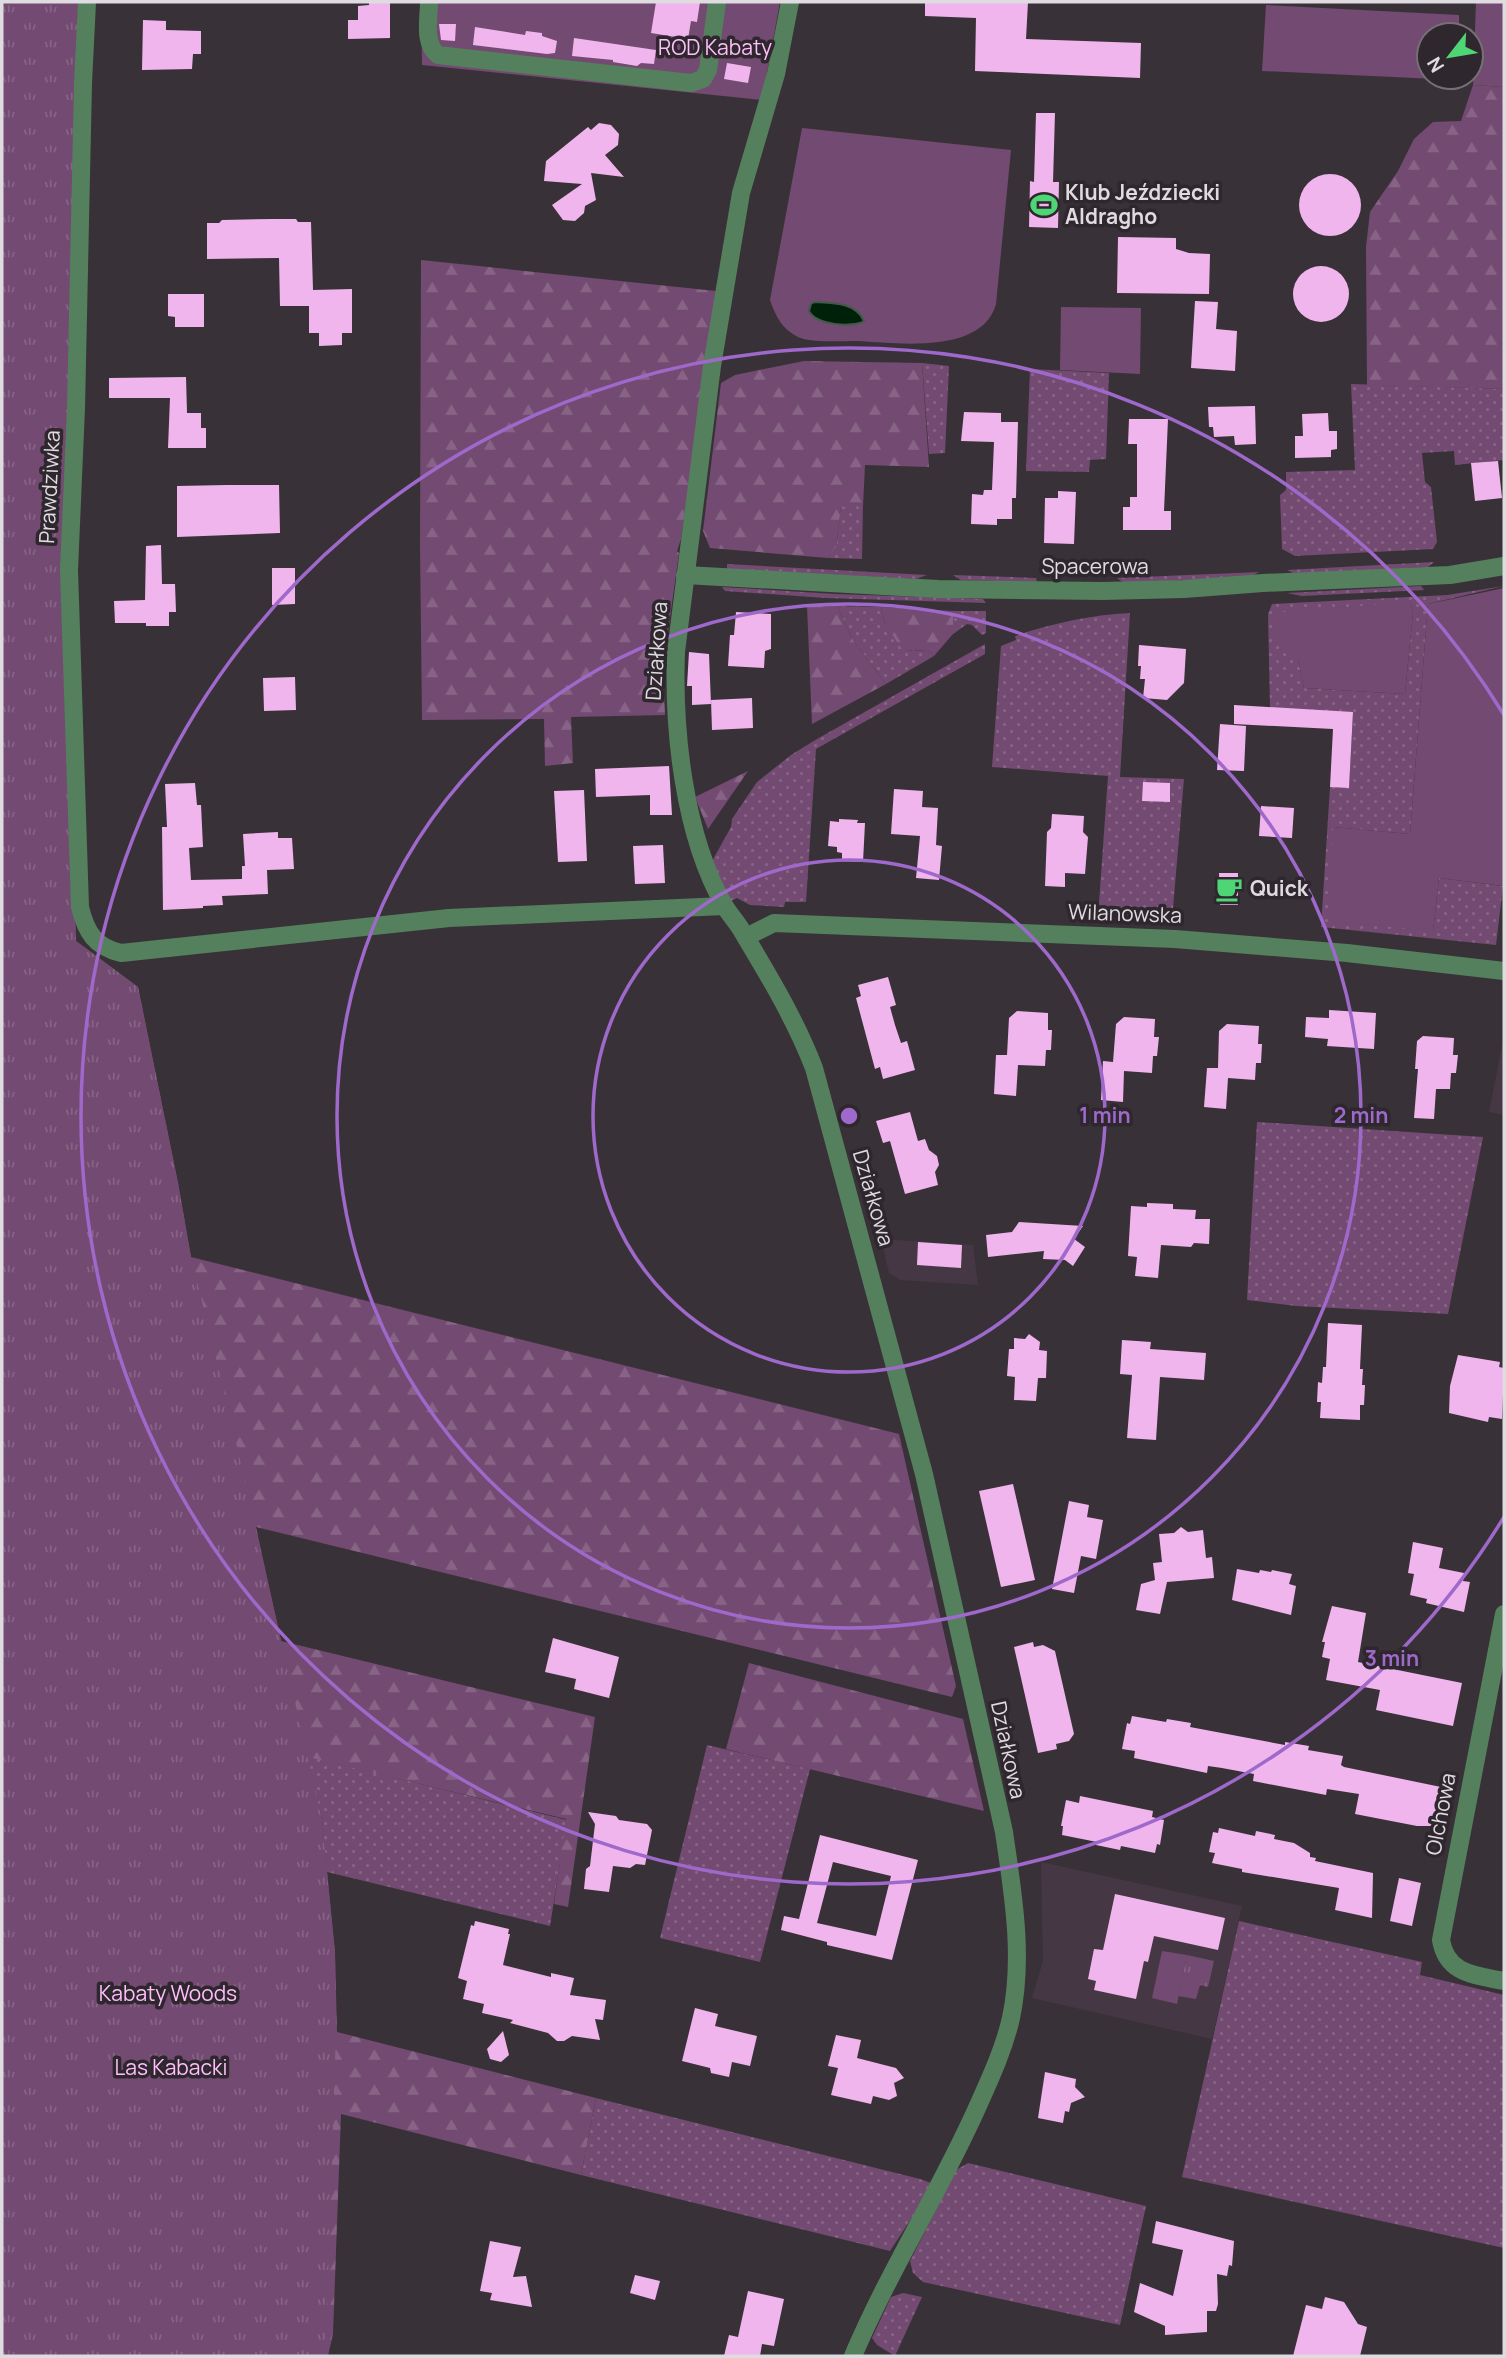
<svg xmlns="http://www.w3.org/2000/svg" width="1506" height="2358" viewBox="0 0 1506 2358" font-family="Manrope,sans-serif">
<style>
.built{fill:#453844}
.grass{fill:url(#grass-dots);fill-rule:evenodd}
.forest{fill:url(#forest-firs)}
.park{fill:url(#park-tufts)}
.garden{fill:#734a71}
.water{fill:#002109;stroke:#43594a;stroke-width:2}
.building{fill:#f1b5ee;fill-rule:evenodd}
.lines{fill:none;stroke-linecap:round;stroke-linejoin:round}
.minor{stroke:#54805d;stroke-width:18}
.ring{fill:none;stroke:#9e69cb;stroke-width:3.5}
.labels{text-anchor:middle;stroke-width:7;stroke-linejoin:round;paint-order:stroke}
.park-label{font-size:21px;fill:#ffbffb;stroke:#2f272e}
.poi-label{font-size:21px;font-weight:bold;fill:#e0dbe0;stroke:#2f272e;text-anchor:start}
.street-label{font-size:21px;fill:#e0dbe0;stroke:#2f272e}
.centre{fill:#9e69cb;stroke:#2f272e;stroke-width:3.5}
.ring-label{font-size:21px;text-anchor:middle;font-weight:bold;fill:#9e69cb;stroke:#2f272e;stroke-width:7;stroke-linejoin:round;paint-order:stroke}
</style>
<defs>
<pattern id="grass-dots" width="8" height="8" patternUnits="userSpaceOnUse" patternTransform="scale(1.75)"><rect width="8" height="8" fill="#734a71"/><path d="M2 2h.1M6 6h.1" fill="none" stroke="#876485" stroke-width="1.8" stroke-linecap="round"/></pattern>
<pattern id="forest-firs" width="22" height="20" patternUnits="userSpaceOnUse" patternTransform="scale(1.75)"><rect width="22" height="20" fill="#734a71"/><path d="M5 1l3.5 6h-7zM16 11l3.5 6h-7z" fill="#876485"/></pattern>
<pattern id="park-tufts" width="24" height="20" patternUnits="userSpaceOnUse" patternTransform="scale(1.75)"><rect width="24" height="20" fill="#734a71"/><path d="M3 7l-1-3M5 7V3M7 7l1-3M15 17l-1-3M17 17v-4M19 17l1-3" fill="none" stroke="#876485"/></pattern>
</defs>
<rect width="100%" height="100%" fill="#393138"/>
<g class="built">
<path d="M 1504,1036 L 1504,1115 L 1489,1112 Z"/>
<path d="M 881,1239 L 973,1245 L 978,1285 L 900,1280 L 889,1273 Z"/>
<path d="M 1041,1862 L 1242,1906 L 1212,2039 L 1032,1998 L 1043,1961 Z"/>
</g>
<g class="grass">
<path d="M 922,363 L 949,366 L 945,453 L 929,454 Z"/>
<path d="M 1030,369 L 1109,373 L 1106,459 L 1090,460 L 1089,472 L 1026,471 Z"/>
<path d="M 1351,384 L 1504,389 L 1504,460 L 1455,465 L 1454,451 L 1422,453 L 1425,482 L 1431,487 L 1437,542 L 1433,549 L 1295,556 L 1282,549 L 1280,495 L 1286,490 L 1286,472 L 1355,470 Z"/>
<path d="M 841,506 L 863,506 L 862,559 L 828,558 L 836,547 Z"/>
<path d="M 1434,562 L 1428,567 L 1295,574 L 1287,570 Z"/>
<path d="M 727,564 L 927,575 L 916,579 L 727,569 Z"/>
<path d="M 1259,572 L 1250,577 L 1124,583 L 1117,578 Z"/>
<path d="M 953,575 L 1036,578 L 1037,582 L 961,580 Z"/>
<path d="M 1421,586 L 1424,590 L 1302,596 L 1287,593 Z"/>
<path d="M 1504,586 L 1428,604 L 1410,834 L 1333,827 L 1433,931 L 1439,878 L 1503,886 L 1496,945 L 1321,927 L 1330,787 L 1349,787 L 1353,713 L 1270,708 L 1268,614 L 1272,604 L 1447,595 ZM 1410,602 L 1413,613 L 1405,694 L 1304,688 L 1298,659 Z"/>
<path d="M 722,587 L 835,594 L 983,599 L 986,603 L 826,598 L 725,591 Z"/>
<path d="M 837,606 L 881,607 L 885,623 L 907,651 L 928,650 L 934,656 L 886,684 L 853,640 Z"/>
<path d="M 953,611 L 986,611 L 986,633 L 982,635 L 972,625 L 967,624 L 953,634 Z"/>
<path d="M 1130,613 L 1120,777 L 1184,779 L 1172,920 L 1098,917 L 1108,776 L 992,767 L 1001,646 L 1016,640 L 1015,636 C 1053,623 1091,615 1130,613 Z"/>
<path d="M 985,644 L 985,654 L 816,749 L 806,902 L 785,902 L 784,907 L 750,905 L 737,898 L 731,901 L 711,863 L 731,827 L 732,819 L 757,782 L 791,755 L 817,739 Z"/>
<path d="M 1257,1122 L 1483,1137 L 1448,1314 L 1296,1306 L 1247,1300 Z"/>
<path d="M 707,1745 L 810,1769 L 760,1962 L 660,1938 Z"/>
<path d="M 307,1756 L 567,1820 L 550,1926 L 327,1872 L 322,1820 Z"/>
<path d="M 1239,1921 L 1422,1962 L 1420,1975 L 1504,1995 L 1504,2248 L 1182,2177 Z"/>
<path d="M 596,2098 L 920,2179 L 934,2184 L 890,2251 L 581,2175 Z"/>
<path d="M 968,2163 L 1146,2206 L 1120,2325 L 923,2282 L 913,2273 L 910,2261 L 956,2170 Z"/>
<path d="M 903,2293 L 922,2297 L 895,2356 L 877,2345 L 872,2338 L 891,2297 Z"/>
</g>
<g class="forest">
<path d="M 2,2 L 64,561 L 76,941 L 138,987 L 178,1183 L 191,1257 L 899,1434 L 956,1686 L 952,1697 L 256,1527 L 281,1641 L 595,1717 L 568,1907 L 554,1904 L 566,1819 L 308,1757 L 322,1820 L 335,1953 L 337,2032 L 596,2098 L 581,2175 L 341,2114 L 333,2334 L 328,2356 L 2,2356 Z"/>
<path d="M 1473,85 L 1504,87 L 1504,389 L 1367,385 L 1366,247 L 1370,212 L 1398,171 L 1414,139 L 1433,122 L 1461,121 Z"/>
<path d="M 421,260 L 716,291 L 681,539 L 677,551 L 679,553 L 663,668 L 665,715 L 571,717 L 573,763 L 545,766 L 544,719 L 422,720 L 420,546 Z"/>
<path d="M 804,361 L 922,363 L 929,467 L 865,465 L 863,506 L 841,507 L 836,547 L 828,558 L 710,548 L 703,531 L 721,383 L 735,375 Z"/>
<path d="M 807,606 L 837,606 L 853,640 L 886,684 L 812,724 Z"/>
<path d="M 881,607 L 953,611 L 953,634 L 934,656 L 928,650 L 903,651 L 885,623 Z"/>
<path d="M 748,771 L 708,829 L 695,797 Z"/>
<path d="M 749,1663 L 963,1719 L 984,1811 L 726,1749 Z"/>
</g>
<g class="park">
<path d="M 2,2 L 83,2 L 64,561 L 76,941 L 138,987 L 178,1183 L 191,1257 L 231,1420 L 322,1821 L 335,1953 L 336,2032 L 326,2344 L 323,2356 L 2,2356 Z"/>
<path d="M 1187,1955 L 1214,1961 L 1208,1987 L 1200,1985 L 1196,1999 L 1178,1996 Z"/>
</g>
<g class="garden">
<path d="M 421,2 L 780,2 L 762,100 L 422,65 Z"/>
<path d="M 1476,2 L 1504,2 L 1504,87 L 1473,85 Z"/>
<path d="M 1266,5 L 1459,15 L 1459,35 L 1429,35 L 1429,77 L 1457,77 L 1457,80 L 1262,71 Z"/>
<path d="M 802,128 L 1011,150 L 996,304 C 982,355 897,343 857,341 C 842,341 811,343 798,337 C 782,329 776,317 770,300 Z"/>
<path d="M 1061,307 L 1141,308 L 1140,374 L 1060,370 Z"/>
<path d="M 1504,588 L 1504,886 L 1439,878 L 1433,931 L 1330,921 L 1333,827 L 1410,834 L 1428,604 Z"/>
<path d="M 1410,602 L 1413,613 L 1405,694 L 1304,688 L 1298,659 L 1275,634 L 1273,613 Z"/>
<path d="M 1162,1951 L 1187,1955 L 1177,2004 L 1152,1998 Z"/>
</g>
<path class="water" d="M 814,302 C 832,303 856,302 864,321 C 852,328 816,325 809,311 L 811,304 Z"/>
<g class="building">
<path d="M 369,2 L 390,2 L 390,38 L 348,39 L 348,20 L 358,20 L 358,6 L 369,5 Z"/>
<path d="M 656,2 L 700,2 L 697,22 L 691,21 L 688,39 L 651,33 Z"/>
<path d="M 925,2 L 1028,2 L 1026,39 L 1141,43 L 1140,78 L 975,71 L 976,18 L 925,16 Z"/>
<path d="M 143,20 L 166,21 L 166,30 L 201,31 L 201,54 L 193,54 L 192,69 L 142,70 Z"/>
<path d="M 439,24 L 456,24 L 455,41 L 441,40 Z"/>
<path d="M 475,27 L 525,35 L 526,31 L 542,33 L 542,36 L 557,41 L 555,53 L 547,54 L 473,45 Z"/>
<path d="M 574,38 L 656,50 L 654,64 L 641,63 L 637,66 L 613,62 L 613,60 L 572,56 Z"/>
<path d="M 727,63 L 751,67 L 748,83 L 724,79 Z"/>
<path d="M 1036,113 L 1055,113 L 1053,182 L 1059,182 L 1058,228 L 1029,227 L 1030,181 L 1034,182 Z"/>
<path d="M 599,123 L 611,125 L 619,134 L 618,145 L 605,155 L 624,177 L 591,173 L 596,200 L 585,206 L 584,213 L 575,221 L 563,220 L 552,205 L 582,184 L 544,181 L 546,161 L 588,127 L 591,130 Z"/>
<circle cx="1330" cy="205" r="31"/>
<path d="M 273,219 L 296,219 L 298,222 L 311,222 L 313,290 L 352,289 L 352,333 L 342,333 L 342,345 L 319,346 L 319,333 L 309,333 L 309,306 L 280,306 L 279,258 L 207,259 L 207,223 L 219,223 L 222,220 Z"/>
<path d="M 1118,237 L 1176,238 L 1176,249 L 1189,253 L 1210,254 L 1209,294 L 1117,293 Z"/>
<circle cx="1321" cy="294" r="28"/>
<path d="M 168,294 L 204,294 L 204,327 L 175,327 L 175,317 L 168,316 Z"/>
<path d="M 1195,301 L 1218,302 L 1216,329 L 1237,331 L 1235,371 L 1191,368 Z"/>
<path d="M 186,377 L 187,413 L 201,413 L 201,428 L 206,428 L 206,448 L 168,448 L 170,398 L 109,398 L 109,378 Z"/>
<path d="M 1255,406 L 1256,444 L 1235,445 L 1234,436 L 1214,437 L 1213,427 L 1209,427 L 1208,407 Z"/>
<path d="M 964,412 L 1001,413 L 1001,422 L 1018,422 L 1016,498 L 1012,498 L 1012,519 L 997,519 L 997,525 L 971,524 L 972,494 L 983,495 L 984,490 L 992,490 L 994,442 L 961,441 Z"/>
<path d="M 1328,413 L 1329,431 L 1337,431 L 1337,449 L 1331,450 L 1331,457 L 1295,458 L 1295,436 L 1303,436 L 1302,414 Z"/>
<path d="M 1129,419 L 1168,419 L 1164,511 L 1171,511 L 1171,530 L 1123,530 L 1123,507 L 1130,507 L 1130,497 L 1137,497 L 1137,444 L 1128,444 Z"/>
<path d="M 1498,461 L 1502,498 L 1475,501 L 1471,463 Z"/>
<path d="M 227,485 L 279,485 L 280,533 L 177,537 L 177,486 Z"/>
<path d="M 1058,491 L 1076,492 L 1074,544 L 1044,543 L 1045,498 L 1058,498 Z"/>
<path d="M 161,545 L 162,584 L 175,584 L 176,612 L 169,612 L 169,626 L 146,626 L 146,623 L 115,623 L 114,601 L 145,600 L 146,546 Z"/>
<path d="M 272,568 L 295,568 L 295,604 L 272,605 Z"/>
<path d="M 736,612 L 771,614 L 771,649 L 765,651 L 764,668 L 728,666 L 730,635 L 734,635 Z"/>
<path d="M 1139,645 L 1186,649 L 1184,683 L 1167,700 L 1143,698 L 1145,679 L 1140,679 L 1141,666 L 1138,666 Z"/>
<path d="M 689,652 L 709,654 L 711,704 L 692,705 L 692,686 L 687,686 Z"/>
<path d="M 295,677 L 296,710 L 264,711 L 263,678 Z"/>
<path d="M 752,698 L 753,728 L 712,730 L 711,700 Z"/>
<path d="M 1234,705 L 1353,712 L 1349,788 L 1330,787 L 1333,729 L 1234,724 Z"/>
<path d="M 1220,724 L 1246,726 L 1244,771 L 1217,770 Z"/>
<path d="M 669,766 L 672,815 L 650,815 L 650,795 L 596,797 L 595,769 Z"/>
<path d="M 1143,782 L 1170,783 L 1170,802 L 1142,801 Z"/>
<path d="M 195,783 L 197,805 L 201,805 L 203,847 L 189,848 L 191,880 L 242,879 L 242,866 L 245,866 L 243,834 L 278,832 L 278,838 L 292,838 L 294,869 L 267,870 L 268,894 L 222,896 L 223,905 L 203,906 L 203,908 L 163,910 L 162,827 L 167,827 L 165,784 Z"/>
<path d="M 894,789 L 923,791 L 922,807 L 938,808 L 936,845 L 942,846 L 939,880 L 916,878 L 920,836 L 891,834 Z"/>
<path d="M 584,790 L 587,861 L 558,862 L 554,791 Z"/>
<path d="M 1261,806 L 1294,808 L 1292,838 L 1259,836 Z"/>
<path d="M 1052,814 L 1084,816 L 1083,832 L 1088,837 L 1085,874 L 1065,873 L 1065,887 L 1045,886 L 1047,832 L 1051,828 Z"/>
<path d="M 839,819 L 858,820 L 857,823 L 865,823 L 863,862 L 842,861 L 842,853 L 837,852 L 837,847 L 828,846 L 830,821 L 839,822 Z"/>
<path d="M 663,845 L 665,883 L 635,884 L 633,846 Z"/>
<path d="M 1219,873 L 1238,873 L 1238,905 L 1220,905 Z"/>
<path d="M 888,977 L 896,1005 L 890,1007 L 895,1025 L 901,1043 L 907,1041 L 915,1070 L 883,1079 L 880,1067 L 875,1069 L 856,998 L 861,996 L 858,985 Z"/>
<path d="M 1329,1010 L 1376,1013 L 1374,1049 L 1327,1046 L 1328,1039 L 1305,1037 L 1306,1017 L 1329,1018 Z"/>
<path d="M 1017,1011 L 1048,1013 L 1048,1030 L 1052,1030 L 1051,1050 L 1046,1050 L 1045,1066 L 1018,1065 L 1016,1096 L 994,1094 L 996,1055 L 1007,1055 L 1009,1018 Z"/>
<path d="M 1124,1017 L 1155,1019 L 1154,1037 L 1159,1037 L 1157,1056 L 1153,1056 L 1152,1073 L 1124,1071 L 1123,1102 L 1101,1100 L 1103,1061 L 1113,1062 L 1116,1024 Z"/>
<path d="M 1227,1024 L 1259,1026 L 1258,1044 L 1262,1044 L 1261,1063 L 1256,1063 L 1255,1080 L 1228,1078 L 1226,1109 L 1204,1107 L 1207,1068 L 1218,1068 L 1219,1031 Z"/>
<path d="M 1423,1036 L 1454,1038 L 1453,1055 L 1458,1055 L 1456,1073 L 1451,1073 L 1450,1089 L 1436,1089 L 1434,1119 L 1414,1118 L 1418,1069 L 1415,1069 L 1417,1041 Z"/>
<path d="M 910,1112 L 918,1141 L 925,1139 L 929,1150 L 937,1156 L 939,1165 L 935,1172 L 938,1185 L 905,1194 L 890,1141 L 883,1143 L 876,1121 Z"/>
<path d="M 1147,1203 L 1173,1204 L 1173,1209 L 1196,1210 L 1195,1219 L 1210,1219 L 1209,1244 L 1194,1243 L 1191,1247 L 1161,1245 L 1158,1278 L 1135,1276 L 1137,1257 L 1128,1256 L 1131,1206 L 1147,1207 Z"/>
<path d="M 1019,1222 L 1083,1226 L 1074,1239 L 1085,1247 L 1073,1266 L 1065,1260 L 1043,1259 L 1044,1251 L 988,1257 L 986,1235 L 1012,1232 Z"/>
<path d="M 918,1242 L 962,1245 L 961,1268 L 917,1265 Z"/>
<path d="M 1328,1323 L 1362,1325 L 1360,1369 L 1363,1369 L 1362,1385 L 1365,1385 L 1364,1405 L 1360,1405 L 1360,1420 L 1320,1418 L 1321,1402 L 1317,1402 L 1318,1382 L 1322,1383 L 1323,1367 L 1326,1367 Z"/>
<path d="M 1029,1334 L 1040,1342 L 1039,1350 L 1047,1351 L 1046,1378 L 1038,1378 L 1036,1401 L 1014,1400 L 1015,1377 L 1007,1376 L 1009,1349 L 1014,1349 L 1014,1338 L 1025,1339 Z"/>
<path d="M 1122,1340 L 1151,1342 L 1150,1349 L 1206,1353 L 1204,1380 L 1160,1377 L 1156,1440 L 1127,1438 L 1132,1375 L 1120,1374 Z"/>
<path d="M 1458,1355 L 1500,1362 L 1499,1367 L 1504,1368 L 1502,1419 L 1489,1417 L 1488,1422 L 1449,1413 L 1450,1386 Z"/>
<path d="M 1013,1484 L 1035,1580 L 1001,1587 L 979,1491 Z"/>
<path d="M 1069,1501 L 1089,1505 L 1087,1517 L 1103,1520 L 1096,1559 L 1081,1556 L 1074,1593 L 1052,1589 Z"/>
<path d="M 1181,1527 L 1188,1532 L 1203,1530 L 1206,1558 L 1212,1557 L 1214,1578 L 1167,1582 L 1160,1614 L 1136,1610 L 1141,1584 L 1155,1580 L 1153,1563 L 1162,1562 L 1159,1534 L 1174,1533 Z"/>
<path d="M 1413,1542 L 1443,1548 L 1439,1568 L 1464,1573 L 1463,1581 L 1470,1582 L 1464,1612 L 1426,1603 L 1427,1599 L 1410,1595 L 1414,1574 L 1408,1573 Z"/>
<path d="M 1237,1569 L 1259,1573 L 1260,1570 L 1271,1572 L 1272,1570 L 1292,1574 L 1289,1584 L 1296,1586 L 1291,1615 L 1232,1600 Z"/>
<path d="M 1332,1606 L 1366,1613 L 1358,1662 L 1462,1683 L 1453,1726 L 1376,1710 L 1380,1690 L 1326,1680 L 1330,1659 L 1322,1657 L 1325,1642 L 1322,1642 Z"/>
<path d="M 553,1638 L 619,1657 L 609,1698 L 574,1689 L 576,1679 L 545,1672 Z"/>
<path d="M 1033,1642 L 1034,1647 L 1043,1645 L 1055,1651 L 1074,1734 L 1069,1741 L 1056,1744 L 1057,1749 L 1038,1753 L 1014,1647 Z"/>
<path d="M 1132,1716 L 1166,1722 L 1167,1719 L 1191,1723 L 1190,1727 L 1285,1745 L 1285,1742 L 1309,1746 L 1308,1750 L 1343,1756 L 1341,1765 L 1344,1767 L 1441,1787 L 1433,1826 L 1417,1826 L 1355,1814 L 1359,1794 L 1327,1789 L 1326,1795 L 1253,1781 L 1254,1774 L 1222,1768 L 1208,1766 L 1207,1773 L 1134,1758 L 1135,1751 L 1122,1749 L 1127,1723 L 1130,1724 Z"/>
<path d="M 1080,1796 L 1153,1811 L 1152,1817 L 1164,1820 L 1160,1845 L 1157,1844 L 1155,1853 L 1121,1846 L 1120,1850 L 1096,1845 L 1097,1842 L 1062,1835 L 1063,1826 L 1061,1826 L 1066,1800 L 1079,1803 Z"/>
<path d="M 588,1812 L 616,1816 L 619,1820 L 647,1824 L 652,1830 L 645,1865 L 636,1864 L 630,1868 L 613,1866 L 609,1892 L 584,1889 L 586,1869 L 590,1866 L 595,1824 Z"/>
<path d="M 1219,1828 L 1255,1836 L 1256,1831 L 1275,1835 L 1274,1839 L 1294,1843 L 1310,1853 L 1310,1857 L 1316,1858 L 1315,1861 L 1373,1873 L 1372,1918 L 1335,1910 L 1339,1888 L 1242,1872 L 1242,1869 L 1212,1863 L 1215,1853 L 1209,1852 L 1213,1832 L 1218,1833 Z"/>
<path d="M 820,1835 L 918,1860 L 892,1960 L 827,1945 L 827,1942 L 781,1930 L 784,1916 L 799,1919 ZM 833,1862 L 891,1876 L 876,1936 L 817,1923 Z"/>
<path d="M 1399,1878 L 1421,1883 L 1412,1926 L 1390,1921 Z"/>
<path d="M 1115,1894 L 1225,1918 L 1218,1950 L 1154,1936 L 1148,1962 L 1144,1961 L 1136,1999 L 1094,1990 L 1096,1981 L 1088,1979 L 1094,1949 L 1103,1950 Z"/>
<path d="M 475,1921 L 509,1929 L 508,1934 L 510,1934 L 503,1965 L 551,1977 L 551,1973 L 574,1978 L 570,1995 L 606,2000 L 603,2020 L 595,2019 L 600,2040 L 572,2036 L 564,2041 L 557,2041 L 548,2033 L 510,2023 L 513,2020 L 482,2013 L 484,2004 L 463,1999 L 467,1981 L 458,1978 L 471,1925 L 474,1926 Z"/>
<path d="M 695,2008 L 718,2014 L 715,2026 L 757,2036 L 750,2066 L 732,2062 L 729,2077 L 711,2073 L 710,2068 L 682,2061 Z"/>
<path d="M 503,2031 L 509,2055 L 501,2062 L 490,2059 L 487,2049 Z"/>
<path d="M 836,2035 L 861,2040 L 857,2058 L 896,2068 L 904,2078 L 894,2083 L 897,2096 L 889,2100 L 873,2096 L 871,2104 L 831,2095 L 838,2068 L 828,2066 Z"/>
<path d="M 1045,2072 L 1076,2079 L 1075,2087 L 1085,2097 L 1071,2103 L 1069,2112 L 1065,2111 L 1063,2123 L 1038,2118 Z"/>
<path d="M 1156,2221 L 1234,2241 L 1232,2266 L 1229,2265 L 1227,2276 L 1217,2274 L 1218,2304 L 1216,2311 L 1207,2311 L 1207,2332 L 1165,2335 L 1165,2326 L 1134,2312 L 1140,2283 L 1173,2296 L 1183,2250 L 1152,2243 Z"/>
<path d="M 490,2241 L 521,2247 L 513,2277 L 526,2276 L 532,2307 L 490,2300 L 492,2293 L 480,2291 Z"/>
<path d="M 635,2275 L 660,2281 L 655,2300 L 630,2293 Z"/>
<path d="M 748,2291 L 784,2299 L 774,2346 L 762,2344 L 760,2356 L 724,2356 L 729,2335 L 738,2337 Z"/>
<path d="M 1325,2297 L 1344,2302 L 1358,2324 L 1367,2327 L 1360,2356 L 1293,2356 L 1306,2305 L 1322,2309 Z"/>
</g>
<g class="lines">
<g class="minor">
<path d="M 87,2 L 83,83 L 76,408 L 69,570 L 80,907 C 86,932 95,947 121,953 L 449,918 L 724,906"/>
<path d="M 429,2 C 429,19 423,43 438,55 L 691,83 L 703,79 L 708,70 L 717,2"/>
<path d="M 790,2 L 776,74 L 741,193 L 712,366 L 676,652 C 673,731 684,835 724,905 C 729,914 737,922 742,931 C 769,976 795,1019 814,1068 L 924,1474 L 1004,1832 C 1013,1894 1024,1957 1011,2018 C 1004,2049 990,2079 977,2108 C 939,2193 889,2271 853,2356"/>
<path d="M 685,575 L 938,589 L 1103,591 L 1184,589 L 1263,583 L 1450,575 L 1504,566"/>
<path d="M 746,937 L 774,923 L 1175,939 L 1347,953 L 1504,971"/>
<path d="M 1504,1614 L 1441,1940 C 1447,1975 1476,1975 1504,1981"/>
</g>
</g>
<g class="ring">
<circle cx="849" cy="1116" r="256"/>
<circle cx="849" cy="1116" r="512"/>
<path d="M1504 1517A768 768 0 1 1 1504 715"/>
</g>
<defs>
<g id="stadium-bare" transform="scale(2.1)"><path d="M0-5a6.5 5 0 1 0 0 10a6.5 5 0 1 0 0-10ZM-3.5-1.8h7v3.6h-7Z" fill="#4ed676" stroke="#2f272e" stroke-width="2.5" paint-order="stroke"/></g>
<g id="cafe-bare" transform="scale(2.1)"><path d="M-5.5-4.5H6V0H3Q3 3.5 0 3.5H-2.5Q-5.5 3.5-5.5 0ZM3-3.2v2h1.7v-2ZM-6 4.5H4V6H-6Z" fill="#4ed676" stroke="#2f272e" stroke-width="2.5" paint-order="stroke"/></g>
</defs>
<g fill-rule="evenodd">
<use href="#stadium-bare" x="1044" y="205"/>
<use href="#cafe-bare" x="1229" y="889"/>
</g>
<g class="labels">
<g class="park-label">
<text x="715" y="55">ROD Kabaty</text>
<text x="168" y="2001">Kabaty Woods</text>
<text x="171" y="2075">Las Kabacki</text>
</g>
<g class="poi-label">
<text x="1065" y="200">Klub Jeździecki<tspan x="1065" dy="24">Aldragho</tspan></text>
<text x="1250" y="896">Quick</text>
</g>
<g class="street-label">
<text transform="translate(50 487) rotate(-87)" y="7">Prawdziwka</text>
<text x="1095" y="574">Spacerowa</text>
<text transform="translate(657 651) rotate(-86)" y="7">Działkowa</text>
<text transform="translate(1125 914) rotate(2)" y="7">Wilanowska</text>
<text transform="translate(873 1198) rotate(74)" y="7">Działkowa</text>
<text transform="translate(1008 1750) rotate(78)" y="7">Działkowa</text>
<text transform="translate(1441 1814) rotate(-79)" y="7">Olchowa</text>
</g>
</g>
<circle cx="849" cy="1116" r="10" class="centre"/>
<g class="ring-label">
<text x="1105" y="1123">1 min</text>
<text x="1361" y="1123">2 min</text>
<text x="1392" y="1666">3 min</text>
</g>
<rect width="1506" height="2358" fill="none" stroke="#e0dbe0" stroke-width="7"/>
<g transform="translate(1450 56) rotate(239)"><circle r="33" fill="#2f272e" stroke="#766f75" stroke-width="2"/>
<path d="M0-5L12 26L0 18L-12 26Z" fill="#4ed676"/>
<text y="-10" font-size="19" font-weight="bold" text-anchor="middle" fill="#e0dbe0">N</text>
</g>
</svg>
